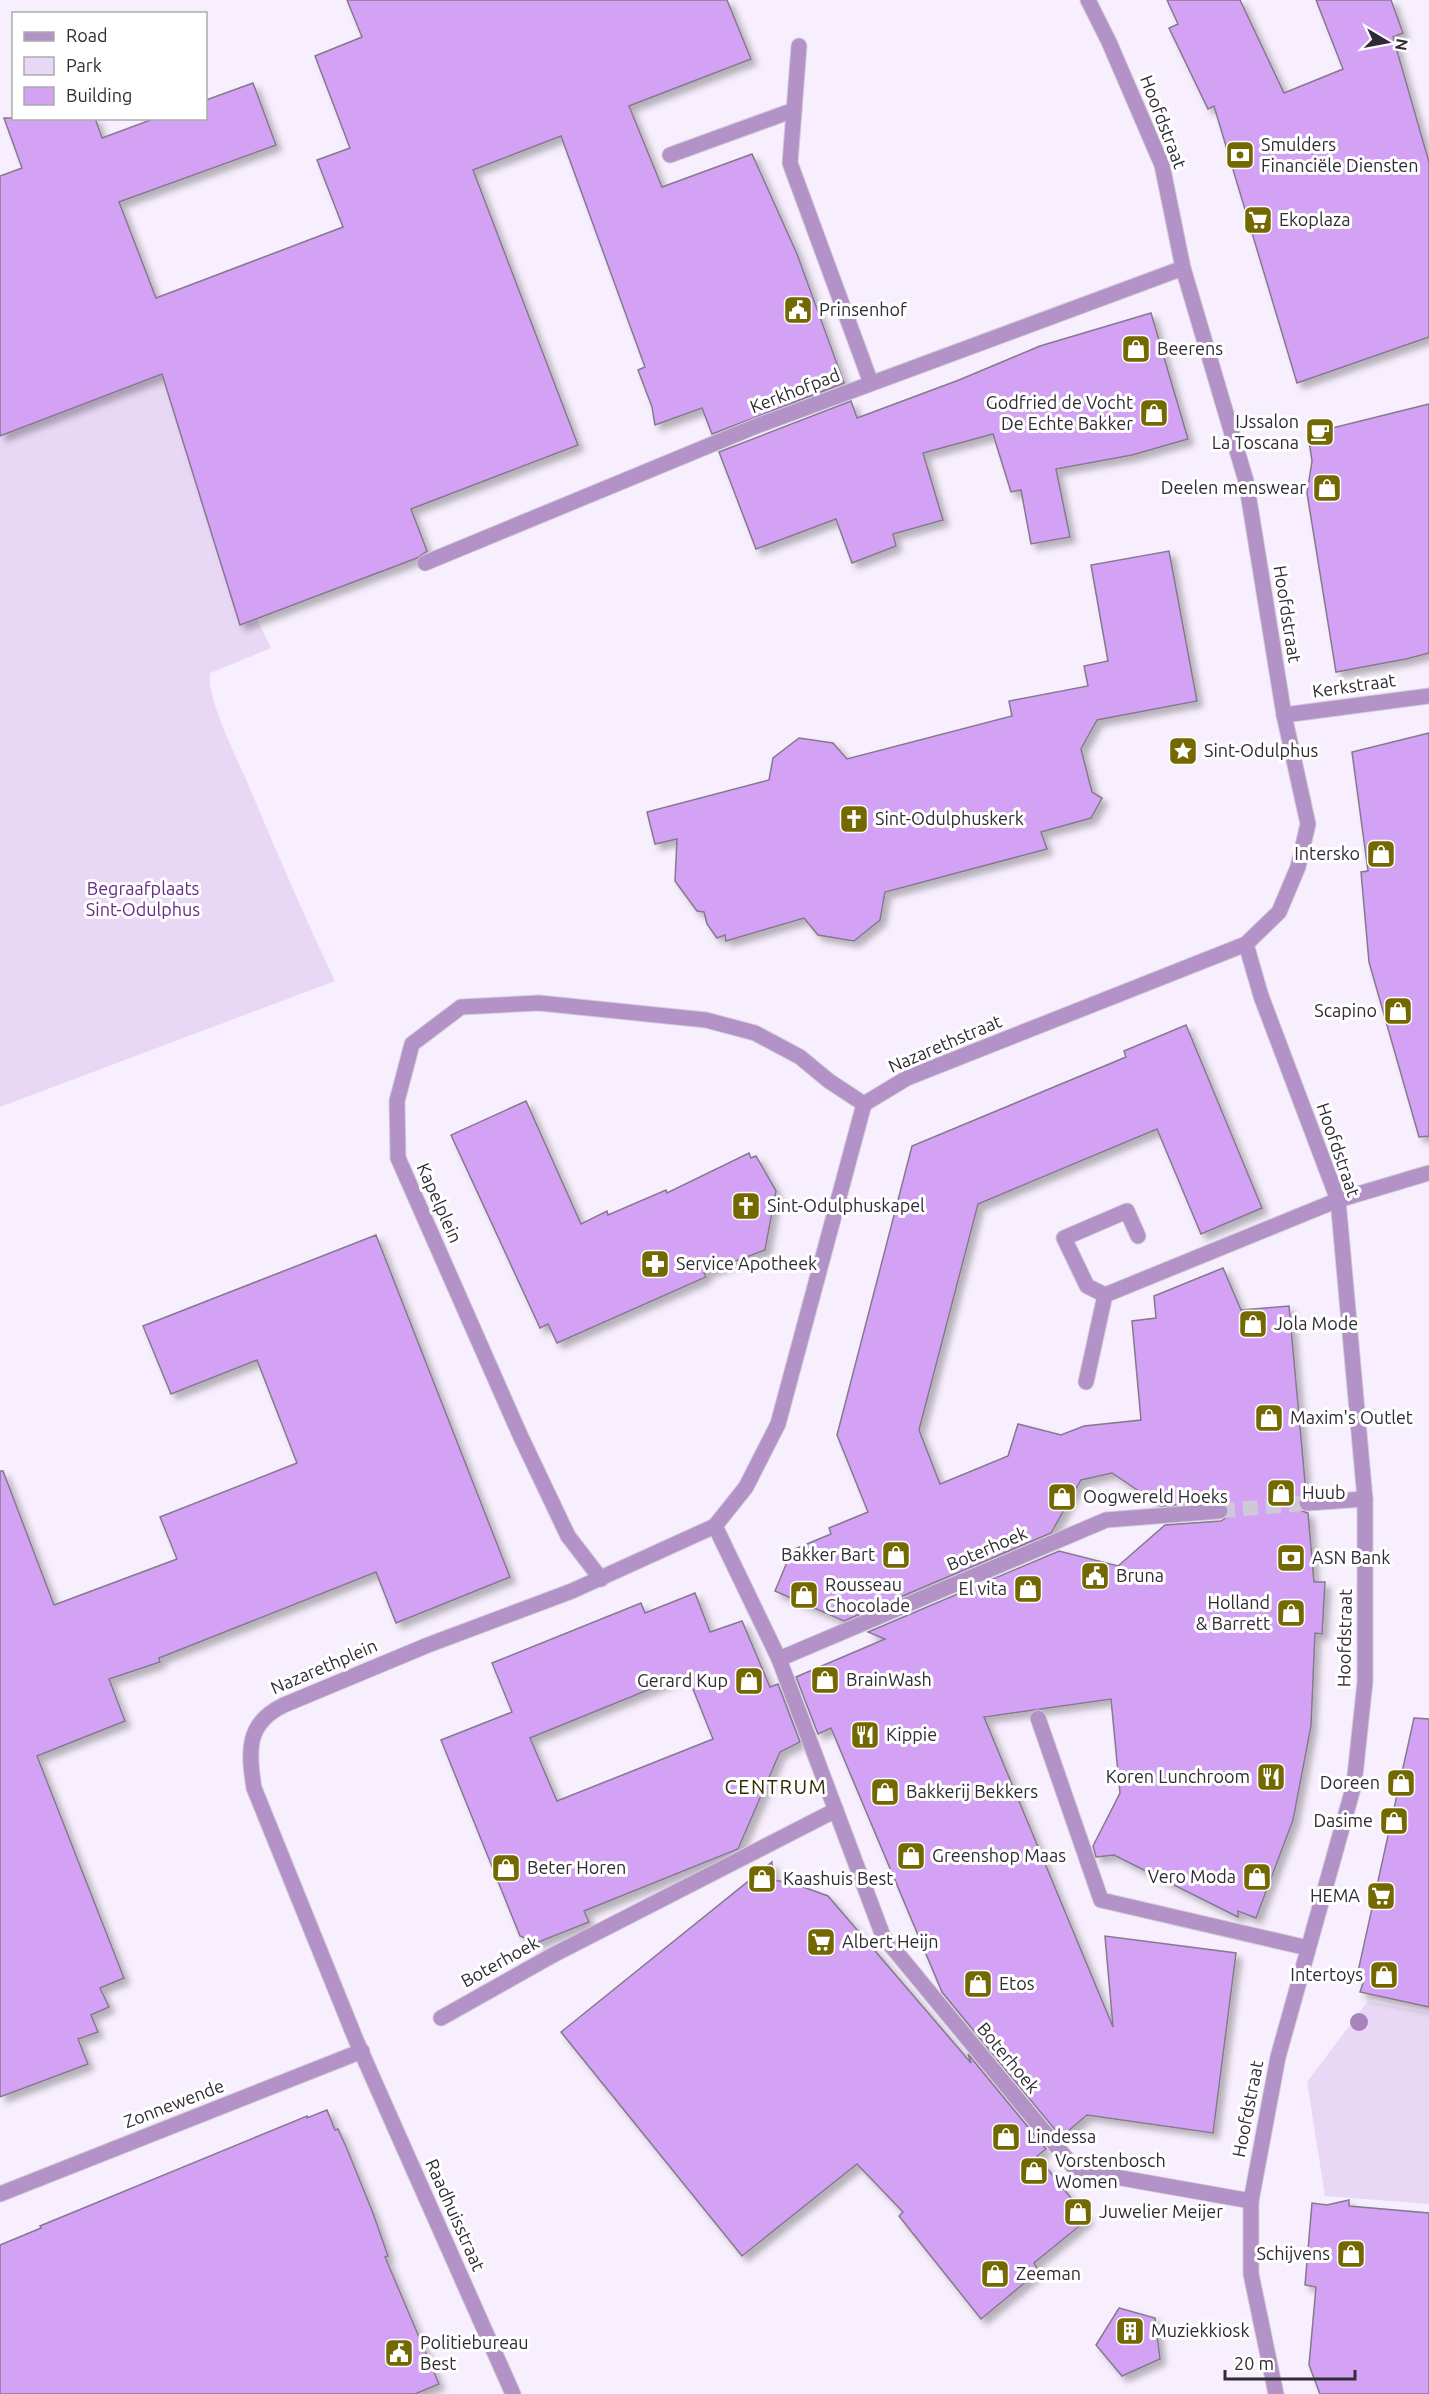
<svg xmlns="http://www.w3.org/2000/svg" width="1429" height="2394" viewBox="0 0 1429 2394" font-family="Ubuntu,sans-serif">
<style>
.green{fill:#e9d8f5}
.building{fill:#d4a2f4;stroke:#85798e;stroke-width:1.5;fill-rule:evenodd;filter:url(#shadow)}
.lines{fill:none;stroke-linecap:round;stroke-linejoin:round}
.minor-tunnel{stroke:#cfc8d5;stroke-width:15;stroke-dasharray:15 8;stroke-linecap:butt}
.minor-casing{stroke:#d3ccd9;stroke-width:17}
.minor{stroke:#b392c7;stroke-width:15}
.tree{fill:#a882bd}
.labels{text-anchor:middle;stroke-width:6;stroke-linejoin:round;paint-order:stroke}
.street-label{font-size:18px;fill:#302b34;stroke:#fff}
.poi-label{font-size:18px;fill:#302b34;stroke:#fff;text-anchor:start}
.park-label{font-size:18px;fill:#672988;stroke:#fff}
.neighbourhood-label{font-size:20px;letter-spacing:1.5px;fill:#312c01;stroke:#fff}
</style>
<defs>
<filter id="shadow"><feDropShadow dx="5.5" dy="5.5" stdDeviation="3" flood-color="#0004"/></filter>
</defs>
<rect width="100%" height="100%" fill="#f7effd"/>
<g class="green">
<path d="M 160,369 L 256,617 L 271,648 L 210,673 C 206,698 237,758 248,784 C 276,850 304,916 335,981 L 0,1107 L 0,430 Z"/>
<path d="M 1368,2001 L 1429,2013 L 1429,2204 L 1325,2196 L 1307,2082 Z"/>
</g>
<g class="building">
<path d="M 347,0 L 727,0 L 751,59 L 629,106 L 662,187 L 752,154 L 797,254 L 844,383 L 712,434 L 702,408 L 655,425 L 652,407 L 638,370 L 645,367 L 561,136 L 473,170 L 578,445 L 411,509 L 427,551 L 417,558 L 240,625 L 162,374 L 0,436 L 0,176 L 22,168 L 4,118 L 95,118 L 102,138 L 156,118 L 206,118 L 206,100 L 253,83 L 276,145 L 119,202 L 156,298 L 343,227 L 317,160 L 350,148 L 315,56 L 362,37 Z"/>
<path d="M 1167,0 L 1240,0 L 1284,93 L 1343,69 L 1316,0 L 1391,0 L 1403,33 L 1393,37 L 1429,162 L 1429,337 L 1297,383 L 1214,106 L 1208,109 L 1169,28 L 1178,24 Z"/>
<path d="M 1151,313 L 1188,439 L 1132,455 L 1056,469 L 1070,537 L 1031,544 L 1021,490 L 1011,492 L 993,434 L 923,453 L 943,520 L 893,534 L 896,546 L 852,563 L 836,519 L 756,549 L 719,452 L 851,401 L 857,418 L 959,380 L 1040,346 Z"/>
<path d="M 1429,404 L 1429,653 L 1406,659 L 1336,672 L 1307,493 L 1312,461 L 1308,434 Z"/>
<path d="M 1169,551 L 1197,701 L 1097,720 L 1081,749 L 1092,792 L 1102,798 L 1091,818 L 1041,832 L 1047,849 L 885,892 L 880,920 L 854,941 L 818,935 L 804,918 L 726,941 L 725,935 L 717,938 L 707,924 L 704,912 L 697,911 L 675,881 L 677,839 L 655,844 L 647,812 L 769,780 L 773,758 L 799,738 L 833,743 L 847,759 L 1012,716 L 1009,701 L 1088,686 L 1084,666 L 1108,661 L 1091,565 Z"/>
<path d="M 1429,733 L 1429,1136 L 1419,1137 L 1369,962 L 1361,872 L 1368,871 L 1352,752 Z"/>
<path d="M 1186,1025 L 1262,1208 L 1201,1234 L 1157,1129 L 978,1204 L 919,1430 L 940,1484 L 1008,1456 L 1018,1424 L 1061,1435 L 1084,1426 L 1141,1420 L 1132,1321 L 1156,1318 L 1154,1296 L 1223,1268 L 1241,1310 L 1289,1306 L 1306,1493 L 1299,1498 L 1297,1504 L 1302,1511 L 1308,1513 L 1314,1582 L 1325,1582 L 1322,1634 L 1315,1633 L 1311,1726 L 1293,1820 L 1256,1918 L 1238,1911 L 1238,1917 L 1114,1855 L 1096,1857 L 1093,1846 L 1120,1793 L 1111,1699 L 984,1717 L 1113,2027 L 1105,1936 L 1236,1953 L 1213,2133 L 1087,2115 L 1061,2137 L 942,1992 L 831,1728 L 818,1734 L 796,1677 L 885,1639 L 868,1632 L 1059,1551 L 1118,1566 L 1165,1525 L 1221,1521 L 1228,1516 L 1228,1506 L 1219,1501 L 1161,1506 L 1112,1473 L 1081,1480 L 1051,1533 L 844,1621 L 775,1591 L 792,1550 L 831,1534 L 829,1528 L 868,1512 L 837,1435 L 912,1146 L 1126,1057 L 1124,1051 Z"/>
<path d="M 526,1101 L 581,1224 L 607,1211 L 608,1215 L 666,1190 L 667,1193 L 749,1153 L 751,1158 L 756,1156 L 776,1191 L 765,1250 L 704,1273 L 706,1277 L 557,1343 L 548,1324 L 540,1328 L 451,1135 Z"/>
<path d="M 376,1235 L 510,1577 L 396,1623 L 376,1572 L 159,1658 L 160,1662 L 109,1679 L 125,1721 L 37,1756 L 124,1978 L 100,1988 L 109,2007 L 91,2015 L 98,2032 L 78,2039 L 88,2064 L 0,2097 L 0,1471 L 3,1471 L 54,1605 L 177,1559 L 160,1517 L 297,1463 L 257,1360 L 171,1394 L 143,1326 Z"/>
<path d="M 695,1593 L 710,1632 L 742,1621 L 770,1687 L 778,1684 L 800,1742 L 780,1752 L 738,1849 L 584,1911 L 589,1922 L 536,1943 L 520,1936 L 441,1740 L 512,1712 L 492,1663 L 641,1603 L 645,1613 ZM 687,1674 L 713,1739 L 557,1801 L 530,1738 Z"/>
<path d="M 1414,1718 L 1429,1719 L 1429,2007 L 1360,1992 L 1364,1980 L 1357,1976 Z"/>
<path d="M 772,1862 L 774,1880 L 795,1884 L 828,1896 L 971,2063 L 968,2054 L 1046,2149 L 1037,2156 L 1088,2219 L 1034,2263 L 1039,2271 L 981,2319 L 899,2216 L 903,2212 L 857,2164 L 742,2256 L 561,2032 Z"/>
<path d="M 327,2110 L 335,2130 L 338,2129 L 347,2149 L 373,2213 L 388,2256 L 385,2257 L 439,2384 L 415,2394 L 0,2394 L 0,2245 L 41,2228 L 40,2226 L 307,2116 L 307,2118 Z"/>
<path d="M 1349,2200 L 1349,2206 L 1429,2213 L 1429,2394 L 1320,2394 L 1309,2365 L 1316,2287 L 1305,2285 L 1312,2203 L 1327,2205 Z"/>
<path d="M 1119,2308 L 1155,2318 L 1160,2359 L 1122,2376 L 1096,2345 Z"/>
</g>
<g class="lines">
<path class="minor-tunnel" d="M 1220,1511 L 1307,1503"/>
<g class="minor-casing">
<g id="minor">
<path d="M 799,46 L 790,163 L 871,383"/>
<path d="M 670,155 L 794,110"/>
<path d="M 425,563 L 754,427 L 1183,268"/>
<path d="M 1284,715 L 1429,696"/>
<path d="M 1246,944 L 1261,996 L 1338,1200 L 1365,1499 L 1365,1682 L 1354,1785 L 1278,2057 L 1251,2201 L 1251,2274 L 1276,2394"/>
<path d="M 1105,1295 L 1087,1286 L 1064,1238 L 1127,1211 L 1138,1236"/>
<path d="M 1086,1382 L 1105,1295 L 1338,1200 L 1429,1173"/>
<path d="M 1307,1503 L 1365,1499"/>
<path d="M 1220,1511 L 1106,1520 L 779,1659 L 883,1936 L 1076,2170 L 1251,2201"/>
<path d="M 715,1526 L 779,1659"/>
<path d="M 601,1579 L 568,1536 L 520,1435 L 398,1158 L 397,1101 L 412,1044 L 461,1007 L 539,1003 L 706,1020 L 755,1033 L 800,1057 L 829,1081 L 864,1104"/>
<path d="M 1038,1718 L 1101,1900 L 1308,1948"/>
<path d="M 441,2018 L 553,1955 L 836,1810"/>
<path d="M 0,2194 L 362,2051"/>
<path d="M 513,2394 L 356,2040 L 254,1788 C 248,1751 246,1723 284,1705 L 428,1645 L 572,1591 L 715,1526 L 746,1487 L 778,1424 L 864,1104 L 907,1078 L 1246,944 L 1279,912 L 1298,867 L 1308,824 L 1284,715 L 1246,481 L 1183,268 L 1162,165 L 1109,42 L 1088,0"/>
</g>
</g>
<use href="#minor" class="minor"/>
</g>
<circle class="tree" cx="1359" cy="2022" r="9"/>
<defs>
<g id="bank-square" transform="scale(1.5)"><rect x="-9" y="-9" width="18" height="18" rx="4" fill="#746900" stroke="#fff"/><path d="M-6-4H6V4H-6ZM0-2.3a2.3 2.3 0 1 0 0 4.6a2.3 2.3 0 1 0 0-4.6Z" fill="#fff"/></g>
<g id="supermarket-square" transform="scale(1.5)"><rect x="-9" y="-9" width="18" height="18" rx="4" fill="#746900" stroke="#fff"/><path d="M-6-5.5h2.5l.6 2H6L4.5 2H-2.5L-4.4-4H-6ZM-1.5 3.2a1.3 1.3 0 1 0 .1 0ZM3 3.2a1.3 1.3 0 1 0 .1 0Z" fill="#fff"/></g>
<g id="civic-square" transform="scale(1.5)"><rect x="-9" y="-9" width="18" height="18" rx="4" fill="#746900" stroke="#fff"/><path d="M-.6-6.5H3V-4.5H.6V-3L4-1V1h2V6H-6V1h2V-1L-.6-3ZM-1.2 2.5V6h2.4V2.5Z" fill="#fff"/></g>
<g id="shop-square" transform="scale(1.5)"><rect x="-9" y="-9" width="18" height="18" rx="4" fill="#746900" stroke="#fff"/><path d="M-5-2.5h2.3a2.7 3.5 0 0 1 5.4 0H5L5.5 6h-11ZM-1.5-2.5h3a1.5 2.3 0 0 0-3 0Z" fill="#fff"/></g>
<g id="cafe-square" transform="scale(1.5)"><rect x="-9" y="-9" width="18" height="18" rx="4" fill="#746900" stroke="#fff"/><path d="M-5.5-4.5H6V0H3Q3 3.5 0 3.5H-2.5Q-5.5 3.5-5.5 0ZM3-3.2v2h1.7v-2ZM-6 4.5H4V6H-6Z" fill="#fff"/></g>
<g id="sight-square" transform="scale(1.5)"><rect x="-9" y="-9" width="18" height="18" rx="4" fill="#746900" stroke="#fff"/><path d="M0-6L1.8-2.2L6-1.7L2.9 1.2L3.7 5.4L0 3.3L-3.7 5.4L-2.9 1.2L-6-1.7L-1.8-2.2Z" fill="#fff"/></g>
<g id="church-square" transform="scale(1.5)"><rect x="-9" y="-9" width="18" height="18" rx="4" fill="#746900" stroke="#fff"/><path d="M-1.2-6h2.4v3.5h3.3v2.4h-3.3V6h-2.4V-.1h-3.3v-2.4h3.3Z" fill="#fff"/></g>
<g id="pharmacy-square" transform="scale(1.5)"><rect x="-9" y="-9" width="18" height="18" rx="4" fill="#746900" stroke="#fff"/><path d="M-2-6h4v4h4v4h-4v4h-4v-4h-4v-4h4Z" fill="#fff"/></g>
<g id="restaurant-square" transform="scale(1.5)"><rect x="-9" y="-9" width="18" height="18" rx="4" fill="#746900" stroke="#fff"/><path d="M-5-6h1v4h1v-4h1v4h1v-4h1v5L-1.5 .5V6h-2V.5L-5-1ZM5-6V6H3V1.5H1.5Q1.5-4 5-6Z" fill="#fff"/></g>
<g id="building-square" transform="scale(1.5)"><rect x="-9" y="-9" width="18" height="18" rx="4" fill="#746900" stroke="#fff"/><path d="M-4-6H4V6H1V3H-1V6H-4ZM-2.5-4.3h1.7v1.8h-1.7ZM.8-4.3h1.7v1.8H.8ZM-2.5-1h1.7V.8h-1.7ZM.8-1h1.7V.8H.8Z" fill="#fff"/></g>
</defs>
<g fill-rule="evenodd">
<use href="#bank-square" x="1240" y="155"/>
<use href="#supermarket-square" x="1258" y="220"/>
<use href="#civic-square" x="798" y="310"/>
<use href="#shop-square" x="1136" y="349"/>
<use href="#shop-square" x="1154" y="413"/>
<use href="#cafe-square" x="1320" y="432"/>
<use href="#shop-square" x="1327" y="488"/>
<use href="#sight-square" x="1183" y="751"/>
<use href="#church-square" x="854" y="819"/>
<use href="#shop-square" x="1381" y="854"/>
<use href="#shop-square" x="1398" y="1011"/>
<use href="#church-square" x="746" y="1206"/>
<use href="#pharmacy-square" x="655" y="1264"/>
<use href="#shop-square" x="1253" y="1324"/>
<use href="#shop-square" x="1269" y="1418"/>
<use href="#shop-square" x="1281" y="1493"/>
<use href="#shop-square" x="1062" y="1497"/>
<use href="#shop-square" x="896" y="1555"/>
<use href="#bank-square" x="1291" y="1558"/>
<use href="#civic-square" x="1095" y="1576"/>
<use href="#shop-square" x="1028" y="1589"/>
<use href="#shop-square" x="804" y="1595"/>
<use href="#shop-square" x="1291" y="1613"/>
<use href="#shop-square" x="825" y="1680"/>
<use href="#shop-square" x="749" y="1681"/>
<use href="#restaurant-square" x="865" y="1735"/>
<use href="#restaurant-square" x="1271" y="1777"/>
<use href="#shop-square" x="1401" y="1783"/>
<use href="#shop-square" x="885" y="1792"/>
<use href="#shop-square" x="1394" y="1821"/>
<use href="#shop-square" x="911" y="1856"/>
<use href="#shop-square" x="506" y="1868"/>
<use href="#shop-square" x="1257" y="1877"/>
<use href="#shop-square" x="762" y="1879"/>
<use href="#supermarket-square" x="1381" y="1896"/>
<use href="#supermarket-square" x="821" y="1942"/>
<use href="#shop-square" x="1384" y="1975"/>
<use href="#shop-square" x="978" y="1984"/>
<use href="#shop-square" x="1006" y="2137"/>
<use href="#shop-square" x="1034" y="2171"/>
<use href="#shop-square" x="1078" y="2212"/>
<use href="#shop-square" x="1351" y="2254"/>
<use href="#shop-square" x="995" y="2274"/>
<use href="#building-square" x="1130" y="2331"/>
<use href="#civic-square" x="399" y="2353"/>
</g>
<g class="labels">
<g class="street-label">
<text transform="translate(1163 122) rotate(69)" y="6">Hoofdstraat</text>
<text transform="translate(795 391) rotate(-21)" y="6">Kerkhofpad</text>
<text transform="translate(1287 614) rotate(81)" y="6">Hoofdstraat</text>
<text transform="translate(1354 686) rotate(-8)" y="6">Kerkstraat</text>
<text transform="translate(945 1044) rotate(-23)" y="6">Nazarethstraat</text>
<text transform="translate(1338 1150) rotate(71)" y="6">Hoofdstraat</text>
<text transform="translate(439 1203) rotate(66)" y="6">Kapelplein</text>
<text transform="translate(987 1549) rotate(-23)" y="6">Boterhoek</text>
<text transform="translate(1345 1638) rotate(-89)" y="6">Hoofdstraat</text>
<text transform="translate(324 1667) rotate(-23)" y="6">Nazarethplein</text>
<text transform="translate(500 1962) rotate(-29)" y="6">Boterhoek</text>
<text transform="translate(1008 2058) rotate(50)" y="6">Boterhoek</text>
<text transform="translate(174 2104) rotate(-21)" y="6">Zonnewende</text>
<text transform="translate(1248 2109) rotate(-79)" y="6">Hoofdstraat</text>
<text transform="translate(455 2215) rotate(66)" y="6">Raadhuisstraat</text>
</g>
<g class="poi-label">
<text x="1261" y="151">Smulders<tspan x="1261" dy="21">Financiële Diensten</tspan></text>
<text x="1279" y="226">Ekoplaza</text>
<text x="819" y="316">Prinsenhof</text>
<text x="1157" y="355">Beerens</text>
<text x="1133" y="409" text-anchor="end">Godfried de Vocht<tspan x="1133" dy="21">De Echte Bakker</tspan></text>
<text x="1299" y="428" text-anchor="end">IJssalon<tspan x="1299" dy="21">La Toscana</tspan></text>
<text x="1306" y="494" text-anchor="end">Deelen menswear</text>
<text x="1204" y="757">Sint-Odulphus</text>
<text x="875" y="825">Sint-Odulphuskerk</text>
<text x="1360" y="860" text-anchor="end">Intersko</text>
<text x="1377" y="1017" text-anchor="end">Scapino</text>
<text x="767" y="1212">Sint-Odulphuskapel</text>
<text x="676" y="1270">Service Apotheek</text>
<text x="1274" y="1330">Jola Mode</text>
<text x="1290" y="1424">Maxim's Outlet</text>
<text x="1302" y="1499">Huub</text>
<text x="1083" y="1503">Oogwereld Hoeks</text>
<text x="875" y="1561" text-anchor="end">Bakker Bart</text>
<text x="1312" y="1564">ASN Bank</text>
<text x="1116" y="1582">Bruna</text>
<text x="825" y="1591">Rousseau<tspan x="825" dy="21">Chocolade</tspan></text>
<text x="1007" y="1595" text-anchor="end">El vita</text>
<text x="1270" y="1609" text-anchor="end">Holland<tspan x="1270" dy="21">&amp; Barrett</tspan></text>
<text x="846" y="1686">BrainWash</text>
<text x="728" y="1687" text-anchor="end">Gerard Kup</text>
<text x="886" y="1741">Kippie</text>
<text x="1250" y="1783" text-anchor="end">Koren Lunchroom</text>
<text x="1380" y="1789" text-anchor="end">Doreen</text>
<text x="906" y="1798">Bakkerij Bekkers</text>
<text x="1373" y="1827" text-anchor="end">Dasime</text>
<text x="932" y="1862">Greenshop Maas</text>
<text x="527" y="1874">Beter Horen</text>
<text x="1236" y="1883" text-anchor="end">Vero Moda</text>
<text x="783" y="1885">Kaashuis Best</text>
<text x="1360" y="1902" text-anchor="end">HEMA</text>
<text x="842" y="1948">Albert Heijn</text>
<text x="1363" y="1981" text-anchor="end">Intertoys</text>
<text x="999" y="1990">Etos</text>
<text x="1027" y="2143">Lindessa</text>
<text x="1055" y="2167">Vorstenbosch<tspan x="1055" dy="21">Women</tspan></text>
<text x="1099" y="2218">Juwelier Meijer</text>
<text x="1330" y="2260" text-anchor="end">Schijvens</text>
<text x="1016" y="2280">Zeeman</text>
<text x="1151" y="2337">Muziekkiosk</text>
<text x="420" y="2349">Politiebureau<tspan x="420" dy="21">Best</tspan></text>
</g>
<g class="park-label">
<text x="143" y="895">Begraafplaats<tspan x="143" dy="21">Sint-Odulphus</tspan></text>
</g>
<g class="neighbourhood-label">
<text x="776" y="1794">CENTRUM</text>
</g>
</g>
<rect x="12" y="12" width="195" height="108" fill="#ffffff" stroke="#acaaae" stroke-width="1.5"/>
<rect x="24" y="32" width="30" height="9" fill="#b392c7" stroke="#acaaae" stroke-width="1.5"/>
<text x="66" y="42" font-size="18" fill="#302b34">Road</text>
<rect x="24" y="57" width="30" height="18" fill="#e9d8f5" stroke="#acaaae" stroke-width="1.5"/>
<text x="66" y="72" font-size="18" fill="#302b34">Park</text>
<rect x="24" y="87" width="30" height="18" fill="#d4a2f4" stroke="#acaaae" stroke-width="1.5"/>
<text x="66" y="102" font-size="18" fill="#302b34">Building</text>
<g transform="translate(1387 42) rotate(100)" stroke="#ffffff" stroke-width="4.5" paint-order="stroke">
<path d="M0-4.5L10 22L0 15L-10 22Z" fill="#302b34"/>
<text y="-9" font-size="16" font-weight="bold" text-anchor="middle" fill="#302b34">N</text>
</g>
<path d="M1225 2370v9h130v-9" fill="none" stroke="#302b34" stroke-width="3"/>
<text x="1234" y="2370" font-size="18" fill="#302b34" stroke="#ffffff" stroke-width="4.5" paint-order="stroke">20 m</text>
</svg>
